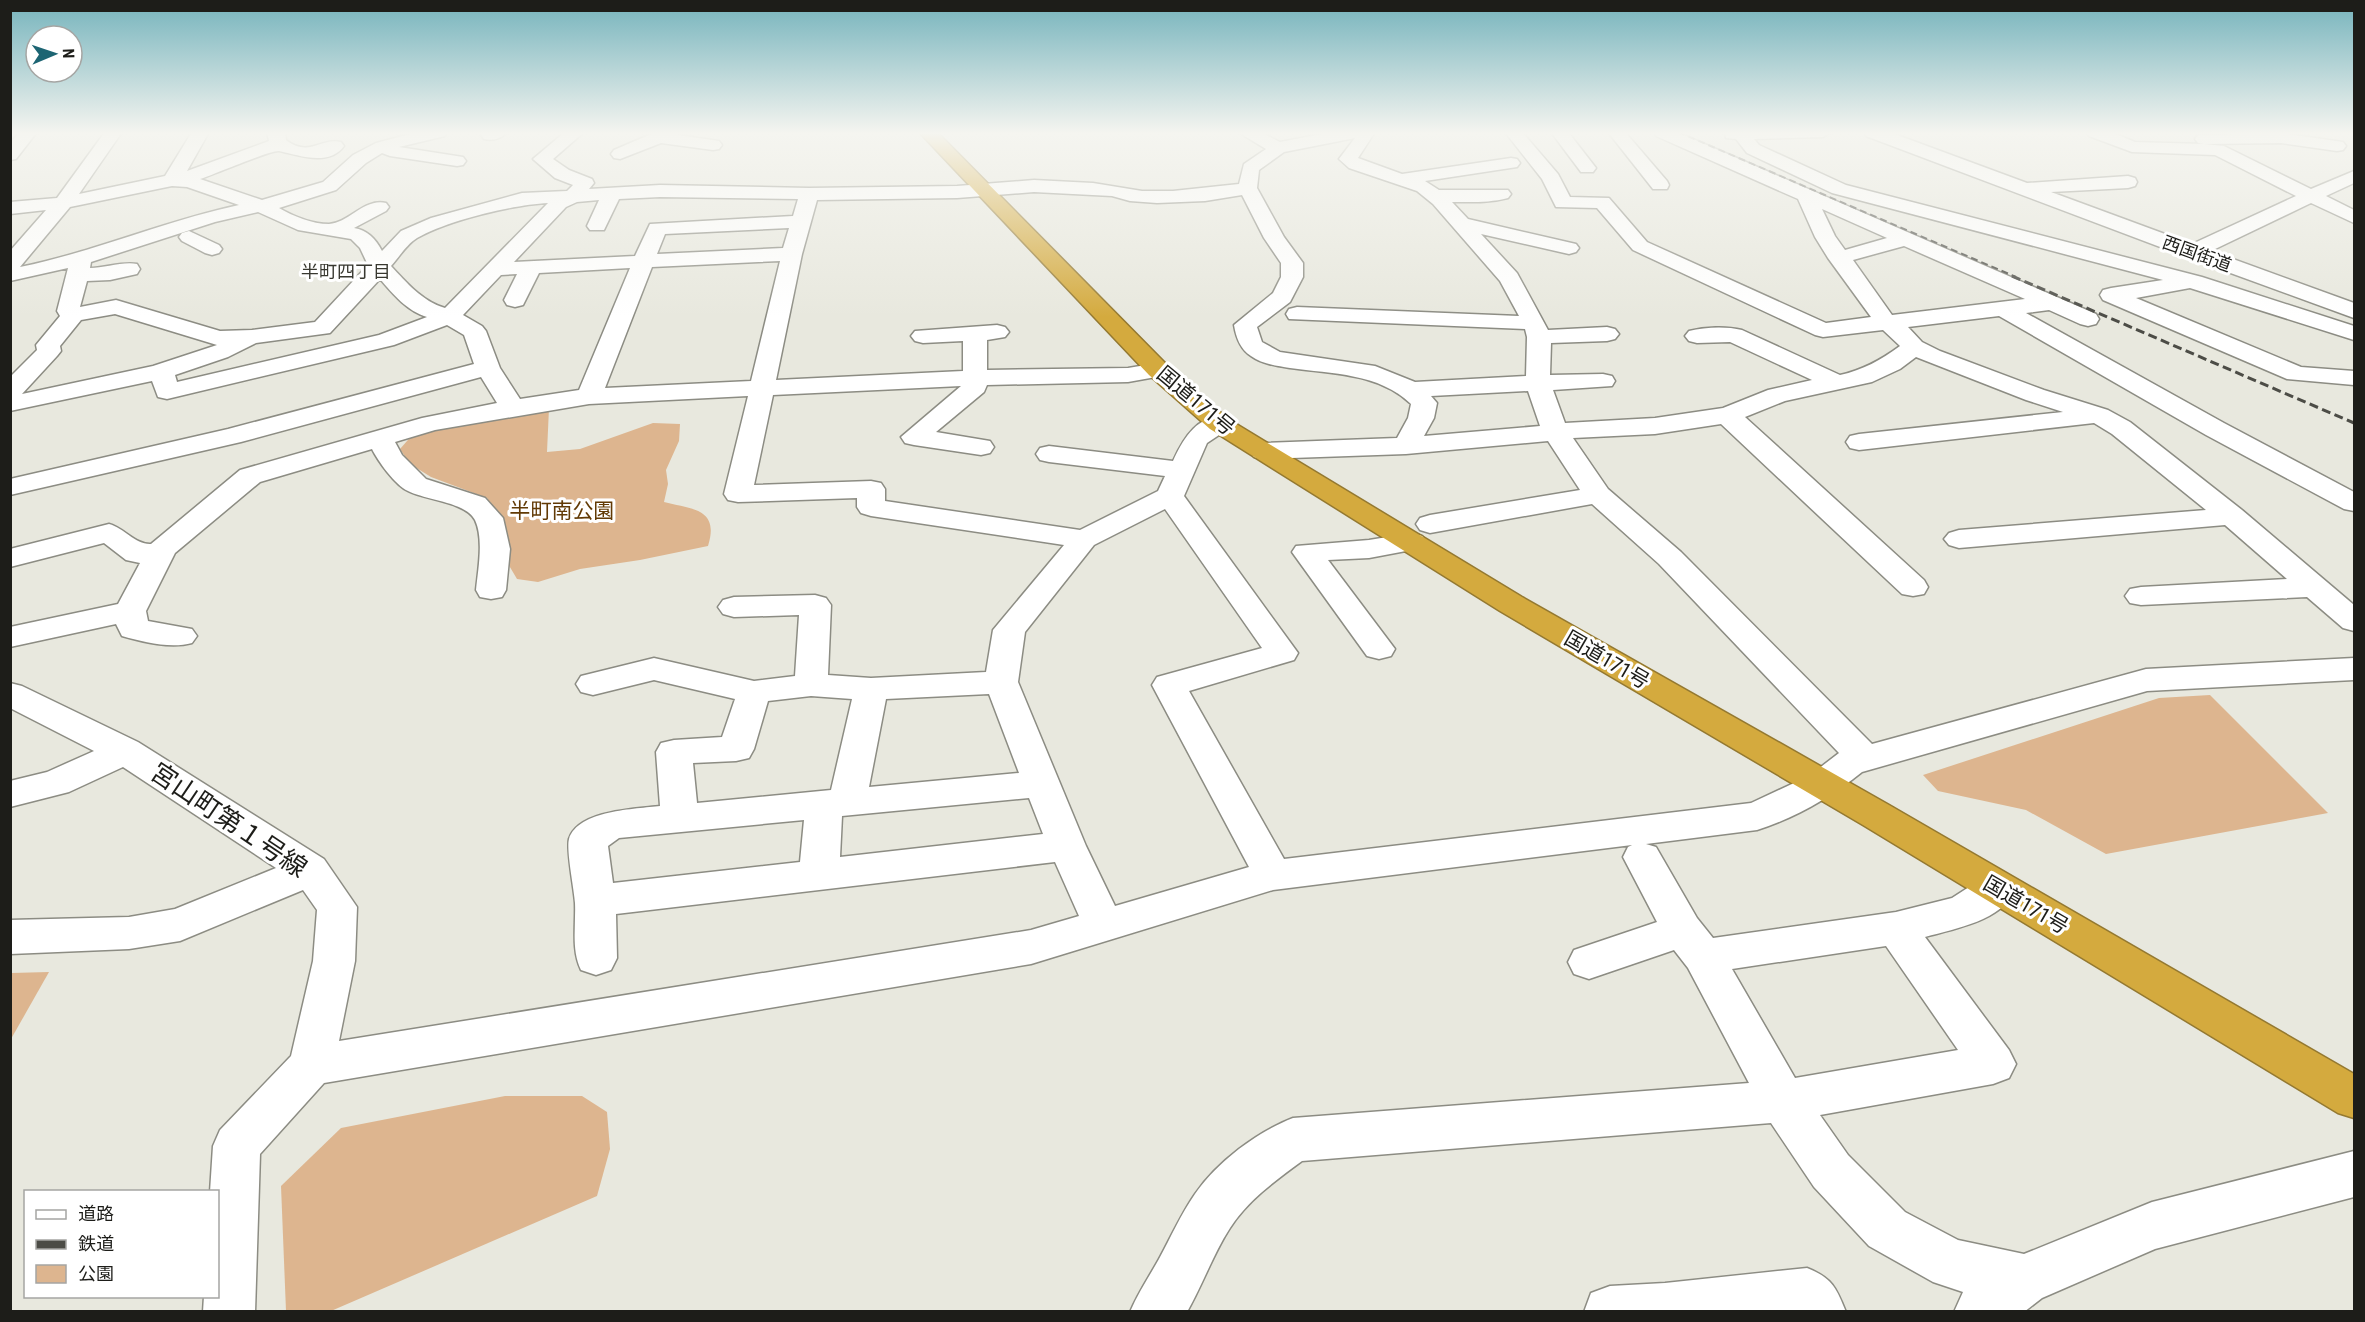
<svg xmlns="http://www.w3.org/2000/svg" width="2365" height="1322" viewBox="0 0 2365 1322" font-family="'Roboto Condensed','Noto Sans JP',sans-serif">
<style>
.green{fill:#ddb58f}
.lines{fill:none;stroke-linecap:round;stroke-linejoin:round}
.minor-casing{stroke:#8c8c83;stroke-width:3}
.highway-casing{stroke:#947931;stroke-width:3}
.minor{fill:#fff;fill-rule:evenodd}
.highway{fill:#d4aa3e;fill-rule:evenodd}
.rail-far1{stroke:#4c4c46;stroke-width:2;stroke-dasharray:7 4;stroke-linecap:butt}
.rail{stroke:#4c4c46;stroke-width:3;stroke-dasharray:9 4.5;stroke-linecap:butt}
.labels{text-anchor:middle;stroke-width:6;stroke-linejoin:round;paint-order:stroke}
.far-street-label{font-size:18px;fill:#1d1d19;stroke:#fff}
.far-neighbourhood-label{font-size:18px;fill:#383830;stroke:#fff}
.street-label{font-size:21px;fill:#1d1d19;stroke:#fff}
.park-label{font-size:21px;fill:#623a05;stroke:#fff}
.near-street-label{font-size:26px;fill:#1d1d19;stroke:#fff}
</style>
<rect width="100%" height="100%" fill="#e8e8de"/>
<g class="green">
<path d="M 549,408 L 547,452 L 580,449 L 653,423 L 680,424 L 679,441 L 666,470 L 668,484 L 664,502 C 691,509 720,508 708,546 L 640,560 L 580,569 L 538,582 L 517,579 L 507,562 L 498,516 L 487,498 L 431,477 L 410,464 L 400,449 L 414,433 Z"/>
<path d="M 2210,695 L 2328,813 L 2106,854 L 2026,810 L 1938,791 L 1923,775 L 2159,698 Z"/>
<path d="M 49,972 L 11,1039 L 11,973 Z"/>
<path d="M 505,1096 L 582,1096 L 607,1112 L 610,1149 L 597,1196 L 331,1311 L 286,1311 L 281,1186 L 341,1128 Z"/>
</g>
<g class="lines">
<g class="minor-casing">
<g id="minor">
<path d="M 20,132 L 37,132 L 16,159 L 10,160 L 10,143 Z"/>
<path d="M 105,132 L 122,132 L 79,194 L 165,176 L 192,132 L 209,132 L 187,171 L 269,141 L 267,132 L 285,132 L 286,140 C 309,158 321,137 341,142 L 344,146 C 329,167 298,155 279,151 C 270,150 213,175 200,179 L 262,200 L 323,182 L 353,155 L 376,143 L 418,132 L 447,132 L 445,136 L 399,147 L 463,157 L 466,161 L 463,165 L 457,166 L 390,156 L 382,153 L 366,163 L 336,190 L 279,208 C 293,216 312,224 329,224 C 349,223 364,198 386,203 L 389,207 L 386,211 L 354,228 C 367,230 376,239 382,251 L 401,231 L 431,218 L 522,193 L 567,191 L 573,185 L 555,178 L 533,159 L 565,132 L 584,132 L 553,159 L 569,170 L 592,179 L 594,183 L 589,189 L 660,185 L 809,188 L 957,186 L 1034,180 L 1093,183 L 1142,191 L 1173,191 L 1239,184 L 1244,164 L 1266,149 L 1238,132 L 1260,132 L 1280,142 L 1332,132 L 1375,132 L 1358,158 L 1402,174 L 1511,158 L 1517,159 L 1520,163 L 1517,167 L 1425,181 L 1439,190 L 1508,190 L 1511,194 L 1508,198 C 1489,203 1471,202 1452,202 L 1468,219 L 1576,244 L 1579,248 L 1576,252 L 1569,254 L 1481,234 L 1517,273 L 1548,330 L 1607,327 L 1615,329 L 1619,334 L 1615,339 L 1607,341 L 1551,343 L 1550,375 L 1603,374 L 1612,376 L 1615,381 L 1612,386 L 1553,390 L 1565,423 L 1655,418 L 1723,408 L 1768,390 L 1812,380 L 1730,342 L 1697,343 L 1689,341 L 1685,336 L 1689,331 C 1705,327 1726,326 1742,330 L 1840,375 C 1863,370 1881,360 1900,346 L 1883,330 L 1823,337 L 1815,335 L 1633,250 L 1597,208 L 1556,207 L 1542,179 L 1505,132 L 1522,132 L 1558,174 L 1570,197 L 1609,198 L 1647,242 L 1826,323 L 1871,317 L 1828,258 L 1815,237 L 1798,199 L 1656,136 L 1654,132 L 1677,132 L 2096,314 L 2099,319 L 2096,324 L 2088,326 L 2080,324 L 2049,310 L 2026,313 L 2224,423 L 2354,492 L 2354,511 L 2344,509 L 2206,435 L 1999,316 L 1908,327 L 1922,342 L 1940,351 L 2044,390 L 2108,410 L 2130,422 L 2242,510 L 2354,605 L 2354,631 L 2343,628 L 2307,597 L 2141,605 L 2130,603 L 2125,596 L 2130,589 L 2141,587 L 2287,579 L 2225,525 L 1959,548 L 1949,545 L 1944,539 L 1949,533 L 1959,530 L 2206,510 L 2112,434 L 2094,423 L 1859,450 L 1850,448 L 1846,442 L 1850,436 L 1859,434 L 2063,412 L 2026,400 L 1916,357 L 1900,369 L 1872,382 L 1785,401 L 1745,417 L 1924,580 L 1928,587 L 1924,594 L 1913,596 L 1902,594 L 1721,424 L 1655,434 L 1573,438 L 1608,489 L 1681,552 L 1872,744 L 2146,669 L 2354,658 L 2354,680 L 2147,691 L 1862,772 C 1831,797 1795,818 1757,830 L 1646,844 L 1656,847 L 1697,918 L 1713,938 L 1896,912 L 1952,898 L 1983,878 L 1997,874 L 2011,878 L 2017,889 C 2000,921 1958,928 1925,937 L 2009,1050 L 2016,1064 L 2009,1078 L 1993,1084 L 1820,1115 L 1848,1155 L 1905,1212 L 1958,1240 L 2024,1254 L 2152,1202 L 2354,1151 L 2354,1197 L 2155,1249 L 2042,1298 L 2024,1312 L 1954,1312 L 1963,1292 L 1933,1282 L 1869,1246 L 1814,1187 L 1771,1123 L 1302,1161 C 1276,1180 1247,1201 1230,1228 C 1213,1254 1203,1284 1187,1312 L 1130,1312 C 1138,1293 1149,1277 1159,1259 C 1171,1237 1181,1214 1195,1194 C 1217,1162 1257,1132 1293,1118 L 1749,1083 L 1688,968 L 1674,950 L 1589,979 L 1574,974 L 1568,962 L 1574,950 L 1657,922 L 1623,857 L 1628,847 L 1632,845 L 1273,890 L 1031,964 L 324,1083 L 260,1154 L 255,1312 L 203,1312 L 204,1296 L 218,1296 L 218,1192 L 210,1192 L 213,1146 L 220,1130 L 291,1056 L 313,961 L 317,910 L 303,890 L 180,941 L 129,949 L 10,954 L 10,920 L 129,917 L 175,909 L 276,868 L 123,767 L 69,792 L 10,807 L 10,781 L 47,772 L 94,751 L 10,708 L 10,683 L 22,686 L 138,742 L 324,859 L 357,907 L 355,961 L 339,1041 L 1031,930 L 1079,916 L 1055,862 L 616,914 L 617,958 L 611,970 L 596,975 L 581,970 C 571,950 576,925 575,903 C 574,888 566,850 569,839 C 578,810 636,809 660,806 L 656,752 L 661,743 L 674,740 L 722,737 L 735,699 L 654,680 L 593,695 L 581,692 L 576,684 L 581,676 L 654,658 L 754,681 L 795,676 L 799,615 L 734,617 L 723,614 L 718,607 L 723,600 L 734,597 L 815,595 L 826,598 L 831,605 L 828,675 L 871,678 L 986,672 L 993,630 L 1064,545 L 871,516 L 861,513 L 857,507 L 857,498 L 738,502 L 728,500 L 724,494 L 748,396 L 589,404 L 435,430 L 395,442 L 402,455 L 426,479 L 485,498 L 503,518 L 510,549 L 506,590 L 502,597 L 491,599 L 480,597 L 476,590 C 478,570 484,539 475,520 C 466,502 425,500 408,491 C 395,485 378,461 372,449 L 260,482 L 175,553 L 146,611 L 148,621 L 192,629 L 197,636 L 192,643 C 171,649 143,642 122,636 L 116,624 L 10,647 L 10,627 L 118,604 L 140,563 L 126,560 L 104,543 L 10,567 L 10,549 L 109,524 C 124,528 136,545 151,544 L 240,470 L 422,418 L 497,403 L 481,377 L 241,442 L 10,495 L 10,479 L 228,429 L 474,364 L 464,335 L 447,325 L 394,345 L 167,399 L 158,397 L 152,381 L 10,411 L 10,377 L 37,350 L 36,345 L 60,316 L 57,311 L 68,268 L 10,281 L 10,251 L 46,210 L 10,214 L 10,202 L 57,198 ZM 1355,138 L 1339,159 L 1349,168 L 1417,191 L 1433,204 L 1500,281 L 1519,316 L 1297,307 L 1289,309 L 1286,314 L 1289,319 L 1525,329 L 1527,337 L 1526,376 L 1415,382 L 1375,366 L 1280,352 L 1262,342 L 1257,327 L 1290,302 L 1303,277 L 1303,263 L 1284,237 L 1257,188 L 1259,170 L 1284,152 ZM 172,186 L 187,187 L 239,205 C 164,221 94,252 20,267 L 70,207 ZM 1034,192 L 1112,196 L 1130,201 L 1157,203 L 1205,201 L 1242,195 L 1264,238 L 1281,263 L 1281,277 L 1273,293 L 1234,325 C 1236,337 1240,349 1251,356 C 1262,364 1277,366 1290,368 C 1332,374 1379,373 1411,404 L 1408,418 L 1397,438 L 1263,443 L 1254,445 L 1250,451 L 1254,457 L 1263,459 L 1406,454 L 1548,441 L 1580,490 L 1430,515 L 1420,518 L 1416,524 L 1420,530 L 1430,533 L 1592,504 L 1659,564 L 1839,753 L 1809,776 L 1751,803 L 1284,859 L 1189,691 L 1294,660 L 1298,653 L 1184,496 L 1207,443 L 1228,429 L 1232,424 L 1228,419 C 1199,411 1183,439 1173,461 L 1049,446 L 1040,448 L 1036,454 L 1040,460 L 1049,462 L 1165,476 L 1158,491 L 1080,530 L 885,501 L 885,489 L 881,483 L 871,481 L 754,485 L 773,395 L 961,386 L 901,437 L 905,443 L 914,445 L 981,455 L 990,453 L 994,447 L 990,441 L 936,432 L 984,392 L 987,385 L 1128,382 L 1167,375 L 1170,370 L 1167,365 L 1158,363 L 1128,368 L 987,370 L 987,340 L 1005,337 L 1009,332 L 1005,327 L 997,325 L 915,331 L 911,336 L 915,341 L 923,343 L 963,341 L 963,371 L 776,380 L 802,254 L 817,200 L 957,198 ZM 660,197 L 798,199 L 793,216 L 650,224 L 635,256 L 514,262 L 566,207 L 577,202 L 599,200 L 587,226 L 590,230 L 604,230 L 619,199 ZM 548,203 L 445,308 C 422,301 407,283 391,266 C 399,257 407,244 417,238 C 449,220 512,205 548,203 ZM 1822,209 L 1887,238 L 1845,250 L 1835,236 ZM 258,212 L 298,230 L 351,239 L 360,248 L 368,265 L 315,322 L 252,330 L 220,331 L 116,300 L 80,307 L 87,281 L 110,280 L 137,274 L 140,269 L 137,264 C 124,261 104,268 90,268 L 91,262 L 215,222 ZM 789,228 L 783,248 L 657,254 L 665,234 ZM 1904,246 L 2025,299 L 1892,315 L 1853,260 ZM 780,261 L 751,381 L 605,388 L 652,267 ZM 630,268 L 579,390 L 520,399 L 500,368 L 486,331 L 482,326 L 463,315 L 501,275 L 517,274 L 504,300 L 507,305 L 515,307 L 523,305 L 539,273 ZM 380,279 C 393,294 407,311 427,317 L 379,335 L 177,382 L 175,375 L 228,357 L 256,343 L 330,333 ZM 115,314 L 217,345 L 153,366 L 22,394 L 57,356 L 61,351 L 60,346 L 81,320 ZM 1528,391 L 1540,426 L 1424,436 L 1434,418 L 1437,403 L 1431,396 ZM 1165,509 L 1262,648 L 1157,677 L 1152,685 L 1249,867 L 1115,906 L 1086,846 L 1018,682 L 1025,632 L 1094,545 ZM 989,694 L 1019,773 L 869,787 L 886,699 ZM 811,696 L 852,699 L 831,790 L 697,803 L 693,763 L 736,761 L 749,758 L 754,749 L 768,701 ZM 1029,798 L 1043,834 L 840,857 L 842,816 ZM 804,820 L 800,862 L 613,883 L 608,846 L 619,838 ZM 1886,946 L 1958,1050 L 1795,1078 L 1732,969 Z"/>
<path d="M 483,132 L 506,132 C 502,139 492,141 484,139 L 481,135 Z"/>
<path d="M 656,132 L 679,132 L 678,135 L 719,141 L 722,145 L 719,149 L 713,150 L 661,143 L 620,159 L 614,158 L 611,154 L 614,150 Z"/>
<path d="M 1551,132 L 1568,132 L 1596,168 L 1593,172 L 1581,172 Z"/>
<path d="M 1608,132 L 1625,132 L 1667,181 L 1669,185 L 1667,189 L 1653,189 Z"/>
<path d="M 1725,132 L 1831,132 L 1823,137 L 1754,139 L 1759,145 L 1846,185 L 2202,277 L 2354,326 L 2354,340 L 2190,288 L 2136,298 L 2301,367 L 2354,371 L 2354,385 L 2287,379 L 2103,300 L 2100,295 L 2103,290 L 2111,288 L 2163,280 L 1832,193 L 1747,153 L 1736,139 L 1726,138 Z"/>
<path d="M 1864,132 L 1889,132 L 2027,183 L 2128,176 L 2135,178 L 2137,182 L 2135,186 L 2128,188 L 2051,192 L 2192,244 L 2296,196 L 2215,155 L 2132,152 L 2089,136 L 2087,132 L 2111,132 L 2135,142 L 2204,144 L 2198,143 L 2195,139 L 2198,135 L 2281,133 L 2343,142 L 2346,146 L 2343,150 L 2337,151 L 2281,143 L 2204,144 L 2224,146 L 2311,189 L 2354,171 L 2354,183 L 2326,196 L 2354,210 L 2354,223 L 2311,203 L 2211,251 L 2354,303 L 2354,318 L 2184,256 L 1866,136 Z"/>
<path d="M 189,231 L 219,245 L 222,249 L 219,253 L 212,255 L 205,253 L 182,241 L 179,237 L 182,233 Z"/>
<path d="M 1412,533 L 1422,536 L 1427,542 L 1422,548 L 1369,558 L 1328,560 L 1395,649 L 1391,656 L 1379,659 L 1367,656 L 1292,552 L 1296,546 L 1369,540 Z"/>
<path d="M 1807,1268 C 1832,1278 1836,1287 1846,1312 L 1584,1312 L 1591,1293 L 1610,1286 L 1665,1283 Z"/>
</g>
</g>
<g class="highway-casing">
<path id="highway" d="M 919,132 L 937,132 L 1167,365 L 1228,419 L 1522,597 L 1889,805 L 2354,1074 L 2354,1118 L 2338,1113 L 1863,825 L 1500,611 L 1210,429 L 1149,375 Z"/>
</g>
<use href="#minor" class="minor"/>
<use href="#highway" class="highway"/>
<path class="rail-far1" d="M 1678,132 L 2016,277"/>
<path class="rail" d="M 2012,276 L 2354,423"/>
</g>
<linearGradient id="sky" x2="0" y2="1"><stop stop-color="#75b3bc"/><stop offset="0.42" stop-color="#f5f5f0"/><stop offset="1" stop-color="#f5f5f0" stop-opacity="0"/></linearGradient>
<rect width="2365" height="317" fill="url(#sky)"/>
<g class="labels">
<g class="far-street-label">
<text transform="translate(2197 254) rotate(20)" y="6">西国街道</text>
</g>
<g class="far-neighbourhood-label">
<text x="346" y="278">半町四丁目</text>
</g>
<g class="street-label">
<text transform="translate(1196 401) rotate(40)" y="7">国道171号</text>
<text transform="translate(1607 660) rotate(30)" y="7">国道171号</text>
<text transform="translate(2026 905) rotate(30)" y="7">国道171号</text>
</g>
<g class="park-label">
<text x="562" y="518">半町南公園</text>
</g>
<g class="near-street-label">
<text transform="translate(229 820) rotate(34)" y="9">宮山町第１号線</text>
</g>
</g>
<rect width="2365" height="1322" fill="none" stroke="#1d1d19" stroke-width="24"/>
<rect x="24" y="1190" width="195" height="108" fill="#ffffff" stroke="#a5a5a3" stroke-width="1.5"/>
<rect x="36" y="1210" width="30" height="9" fill="#ffffff" stroke="#a5a5a3" stroke-width="1.5"/>
<text x="78" y="1220" font-size="18" fill="#1d1d19">道路</text>
<rect x="36" y="1240" width="30" height="9" fill="#4c4c46" stroke="#a5a5a3" stroke-width="1.5"/>
<text x="78" y="1250" font-size="18" fill="#1d1d19">鉄道</text>
<rect x="36" y="1265" width="30" height="18" fill="#ddb58f" stroke="#a5a5a3" stroke-width="1.5"/>
<text x="78" y="1280" font-size="18" fill="#1d1d19">公園</text>
<g transform="translate(54 54) rotate(88)"><circle r="28" fill="#ffffff" stroke="#a5a5a3" stroke-width="1.5"/>
<path d="M0-4.5L10 22L0 15L-10 22Z" fill="#1d6573"/>
<text y="-9" font-size="16" font-weight="bold" text-anchor="middle" fill="#1d1d19">N</text>
</g>
</svg>
